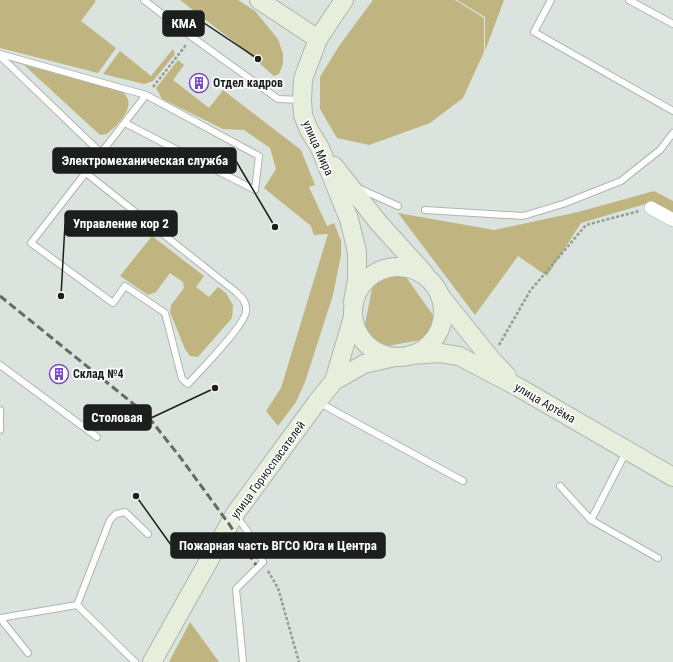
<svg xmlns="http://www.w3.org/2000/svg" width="673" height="662" viewBox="0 0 673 662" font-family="'Roboto Condensed',sans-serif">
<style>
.green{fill:#c0b481}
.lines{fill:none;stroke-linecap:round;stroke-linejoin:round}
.lane-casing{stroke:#aeb6b0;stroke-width:8}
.street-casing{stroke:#aeb6b0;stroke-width:14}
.secondary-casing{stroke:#aeb6b0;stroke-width:20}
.path{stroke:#949b97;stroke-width:2.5;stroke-dasharray:3 2;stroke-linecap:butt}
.lane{stroke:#fff;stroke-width:6}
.street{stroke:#fff;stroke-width:13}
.secondary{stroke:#e7eedb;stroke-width:18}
.rail{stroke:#646a66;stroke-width:3;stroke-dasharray:8 4;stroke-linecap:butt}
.labels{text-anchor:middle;stroke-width:3.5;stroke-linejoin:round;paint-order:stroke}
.poi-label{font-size:12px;font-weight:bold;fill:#1c1f1d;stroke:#fff;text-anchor:start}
.street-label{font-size:12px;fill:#1c1f1d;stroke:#fff}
.leader{fill:none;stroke:#1c1f1d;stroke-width:1.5}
.callout-dot{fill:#1c1f1d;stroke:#fff;stroke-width:1.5}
.callout{fill:#1c1f1d;stroke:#1c1f1d;stroke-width:1.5}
.callout-label{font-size:13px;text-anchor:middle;font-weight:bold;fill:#fff}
</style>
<rect width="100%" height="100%" fill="#dae3dd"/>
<g class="green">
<path d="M 0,0 L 94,0 L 96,1 L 81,21 L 116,48 L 98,73 L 0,48 Z"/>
<path d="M 180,0 L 238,0 L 255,11 L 278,39 L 283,54 L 283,64 L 279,74 L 274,76 L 237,44 Z"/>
<path d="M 373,0 L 455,0 L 484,18 L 484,52 L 463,98 L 430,123 L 369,145 L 337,138 L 320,109 L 320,77 L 339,46 Z"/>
<path d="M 457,0 L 504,0 L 485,51 L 485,17 Z"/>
<path d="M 173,49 L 175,54 L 153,81 L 144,84 L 103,74 L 120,51 L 151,76 Z"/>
<path d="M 178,60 L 184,65 L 173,80 L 209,108 L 223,90 L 301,150 L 315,185 L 309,187 L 327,226 L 334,223 L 341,241 L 341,255 L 333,295 L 305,382 L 296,402 L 278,426 L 266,411 L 281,388 L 328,234 L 314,235 L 311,226 L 264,188 L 276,169 L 270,148 L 244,130 L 223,129 L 162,99 L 156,88 Z"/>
<path d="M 24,65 L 121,91 C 140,104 118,124 107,134 L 100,135 Z"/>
<path d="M 654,191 L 673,201 L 673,213 L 652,202 L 581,223 L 547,276 L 518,256 L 475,315 L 398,213 L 494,230 L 578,212 Z"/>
<path d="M 152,236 L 204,276 L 196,287 L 209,297 L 218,287 L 226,293 L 233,305 L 232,318 L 198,357 L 190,356 L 185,349 L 170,312 L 171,305 L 184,288 L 183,282 L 170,273 L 156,292 L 148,295 L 120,276 Z"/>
<path d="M 391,273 L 406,277 L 433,315 L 434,327 L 430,334 L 421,340 L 387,346 L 376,342 L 367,334 L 365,324 L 372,289 L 380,279 Z"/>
<path d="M 190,622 L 219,662 L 169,662 Z"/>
</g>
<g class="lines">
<g class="lane-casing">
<g id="lane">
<path d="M 144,0 L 192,37 L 278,99 L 301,100"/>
<path d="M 551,0 L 534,32 L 673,111"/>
<path d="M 629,0 L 673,24"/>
<path d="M 0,54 L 146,95 L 259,156 L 255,190 L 125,123"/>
<path d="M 0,56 L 101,153 L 146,95"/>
<path d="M 86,173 L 236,292 C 242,298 247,302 246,311 C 246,324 199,372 188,384 L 182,379 L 165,313 L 125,286 L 113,303 L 31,243 L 101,153"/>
<path d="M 358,188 L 398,206"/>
<path d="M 425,210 L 523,216 L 563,204 L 621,181 L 660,150 L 673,133"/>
<path d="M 0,365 L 97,437"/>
<path d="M 318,402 L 463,481"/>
<path d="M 0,410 L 0,430"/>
<path d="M 626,452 L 591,520 L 658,558"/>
<path d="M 560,486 L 591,520"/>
<path d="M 237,517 L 248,532 L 263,562 L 236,589 L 243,662"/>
<path d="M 28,653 L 0,618 L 77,605"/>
<path d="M 135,662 L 77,605 L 110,520 L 116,514 L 125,512 L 148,534"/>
</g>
</g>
<g class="street-casing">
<path id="street" d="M 651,208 L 673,220"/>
</g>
<g class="secondary-casing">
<g id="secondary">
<path d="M 259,0 L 318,39"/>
<path d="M 344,0 L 318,39 L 303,79 L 302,100 L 303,115 L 309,130 L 320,148 L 349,219 L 357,252 L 357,279 L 353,302"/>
<path d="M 334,166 L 378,222 L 424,273"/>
<circle cx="398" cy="312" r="45"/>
<path d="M 441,297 L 491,359 L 507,376"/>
<path d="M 410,355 L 440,353 L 459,356 L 518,387 L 673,477"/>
<path d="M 334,381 L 353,317"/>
<path d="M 152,662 L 235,514 L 317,402 L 334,381 L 364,364 L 395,357"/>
</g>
</g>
<g class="path">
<path d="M 153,87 L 186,45"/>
<path d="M 499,345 L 530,291 L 586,225 L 639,211"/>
<path d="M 268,571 L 278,588 L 299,662"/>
</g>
<use href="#lane" class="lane"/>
<use href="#street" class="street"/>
<use href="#secondary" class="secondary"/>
<path class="rail" d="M 0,296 L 146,414 L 180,457 L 229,524 L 256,565"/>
</g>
<defs>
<g id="building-ring" transform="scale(1)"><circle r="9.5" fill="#fff" stroke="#774cc5" stroke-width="1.5"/><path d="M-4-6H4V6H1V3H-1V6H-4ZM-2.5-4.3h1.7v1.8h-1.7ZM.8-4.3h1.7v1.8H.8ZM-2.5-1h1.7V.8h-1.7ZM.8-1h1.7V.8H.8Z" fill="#774cc5"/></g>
</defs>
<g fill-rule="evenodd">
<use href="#building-ring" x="199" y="83"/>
<use href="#building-ring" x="59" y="374"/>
</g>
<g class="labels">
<g class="poi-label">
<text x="213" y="87">Отдел кадров</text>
<text x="73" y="378">Склад №4</text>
</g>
<g class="street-label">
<text transform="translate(318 148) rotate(66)" y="4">улица Мира</text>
<text transform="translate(545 403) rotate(30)" y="4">улица Артёма</text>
<text transform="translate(268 470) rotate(-54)" y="4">улица Горноспасателей</text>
</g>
</g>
<path class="leader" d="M258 59L204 23M275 227L236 161M61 296L65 224M215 388L151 418M136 496L171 545"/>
<g class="callout-dot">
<circle cx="258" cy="59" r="4"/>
<circle cx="275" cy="227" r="4"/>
<circle cx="61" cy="296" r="4"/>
<circle cx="215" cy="388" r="4"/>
<circle cx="136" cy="496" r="4"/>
</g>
<g class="callout">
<rect x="163" y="11" width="41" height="25" rx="4"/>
<rect x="53" y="148" width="183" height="25" rx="4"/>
<rect x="65" y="211" width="112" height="25" rx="4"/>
<rect x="84" y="405" width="67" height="25" rx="4"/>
<rect x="171" y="533" width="214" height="25" rx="4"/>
</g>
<g class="callout-label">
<text x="184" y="28">КМА</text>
<text x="145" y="165">Электромеханическая служба</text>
<text x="121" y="228">Управление кор 2</text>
<text x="117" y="422">Столовая</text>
<text x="278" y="550">Пожарная часть ВГСО Юга и Центра</text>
</g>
</svg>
